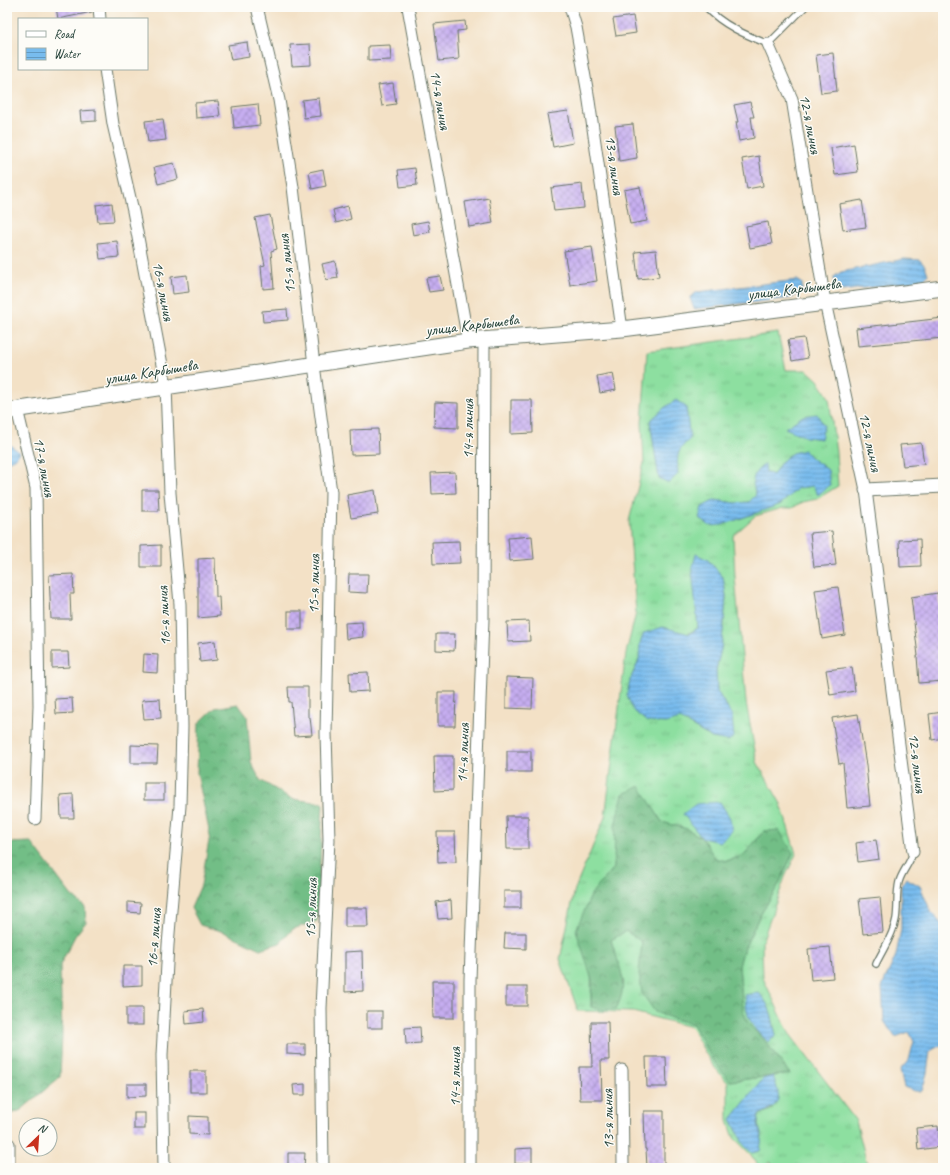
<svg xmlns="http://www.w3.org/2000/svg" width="950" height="1175" viewBox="0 0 950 1175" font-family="Caveat,sans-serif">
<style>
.grass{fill:url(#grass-tufts);stroke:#568e6a;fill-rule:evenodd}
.forest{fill:url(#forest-crowns);stroke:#487e5d}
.water{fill:url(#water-rules);stroke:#4c7c91}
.building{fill:url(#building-cross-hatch)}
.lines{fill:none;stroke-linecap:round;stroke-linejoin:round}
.service-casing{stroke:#697667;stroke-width:8}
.minor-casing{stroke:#697667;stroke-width:13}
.tertiary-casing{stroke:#697667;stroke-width:15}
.secondary-casing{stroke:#697667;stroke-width:17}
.service{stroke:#fff;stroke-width:5.5}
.minor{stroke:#fff;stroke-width:11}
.tertiary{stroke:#fff;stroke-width:13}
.secondary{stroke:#fff;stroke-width:15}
.labels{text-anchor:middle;stroke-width:3;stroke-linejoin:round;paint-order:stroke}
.street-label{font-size:16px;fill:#1f3d34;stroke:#fdfcf7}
</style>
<defs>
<pattern id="grass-tufts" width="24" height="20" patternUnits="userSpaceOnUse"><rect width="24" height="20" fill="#8ddfa0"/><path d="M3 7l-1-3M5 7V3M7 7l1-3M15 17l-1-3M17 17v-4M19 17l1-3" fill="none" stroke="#79c08a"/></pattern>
<pattern id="forest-crowns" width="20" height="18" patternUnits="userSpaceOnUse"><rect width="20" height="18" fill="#72be86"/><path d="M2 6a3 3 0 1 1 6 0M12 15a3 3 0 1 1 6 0" fill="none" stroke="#5d9c6e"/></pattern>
<pattern id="water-rules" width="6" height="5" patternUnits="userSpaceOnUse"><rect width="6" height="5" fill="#78bcee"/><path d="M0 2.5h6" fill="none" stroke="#629ac2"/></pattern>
<pattern id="building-cross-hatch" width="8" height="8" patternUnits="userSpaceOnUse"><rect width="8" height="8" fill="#c6adf0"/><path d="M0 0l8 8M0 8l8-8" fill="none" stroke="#a08ec3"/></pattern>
</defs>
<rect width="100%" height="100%" fill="#fdfcf7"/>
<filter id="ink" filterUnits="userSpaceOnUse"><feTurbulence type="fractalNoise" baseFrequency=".025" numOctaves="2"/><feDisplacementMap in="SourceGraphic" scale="8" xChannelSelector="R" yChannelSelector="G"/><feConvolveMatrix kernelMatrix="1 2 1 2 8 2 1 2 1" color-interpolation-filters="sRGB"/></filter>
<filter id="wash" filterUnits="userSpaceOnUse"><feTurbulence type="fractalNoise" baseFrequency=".012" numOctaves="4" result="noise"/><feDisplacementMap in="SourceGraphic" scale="16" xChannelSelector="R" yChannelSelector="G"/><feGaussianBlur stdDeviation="0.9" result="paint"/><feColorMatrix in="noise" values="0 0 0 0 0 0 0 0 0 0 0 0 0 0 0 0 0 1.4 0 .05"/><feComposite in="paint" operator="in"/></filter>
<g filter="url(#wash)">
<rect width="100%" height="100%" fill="#f3e1c6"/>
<path class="grass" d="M 778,333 L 786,370 L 807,370 L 818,380 L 829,398 L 836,452 L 838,486 L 817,499 L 803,502 L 792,508 L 783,508 L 755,516 L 733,536 L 735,577 L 746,702 L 757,762 L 781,804 L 796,854 L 785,877 L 762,942 L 763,978 L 789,1033 L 856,1121 L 868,1168 L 778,1168 L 770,1162 L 764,1168 L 760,1168 L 751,1155 L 734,1138 L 728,1121 L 728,1083 L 711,1063 L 691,1027 L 633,1012 L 578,1011 L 560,959 L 575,889 L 605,817 L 626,653 L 636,613 L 629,521 L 644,463 L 642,423 L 647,351 ZM 650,421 L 681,447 L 677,456 L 659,479 ZM 804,450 L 811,458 L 828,470 L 818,494 L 814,486 L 798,488 L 781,504 L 722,525 L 715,500 L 736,503 L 749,502 L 756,495 L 766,472 L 773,475 L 781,462 ZM 708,560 L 723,577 L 726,596 L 724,622 L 721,649 L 716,670 L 717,691 L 732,716 L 712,738 L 680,719 L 666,723 L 630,680 L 639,660 L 698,628 L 697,611 ZM 653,808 L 662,822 L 687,829 L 702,838 L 715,858 L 726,861 L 743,856 L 764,831 L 793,853 L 779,884 L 759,917 L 743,951 L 739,966 L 743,1011 L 748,1023 L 765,1041 L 790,1074 L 730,1081 L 693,1024 L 671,1018 L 642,954 L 642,941 L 625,931 L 611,940 L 624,983 L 591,1007 L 592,893 L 614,868 L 615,853 ZM 758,993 C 772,1007 772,1018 776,1036 L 768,1042 C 750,1023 747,1021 745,995 ZM 742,1107 L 773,1109 L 759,1115 L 758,1124 L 762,1137 L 744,1145 L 731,1119 Z"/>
<g class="forest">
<path d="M 238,704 L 247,716 L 251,762 L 260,780 L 292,799 L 323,803 L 317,921 L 293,929 L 280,943 L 260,949 L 224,932 L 200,925 L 191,908 L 201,885 L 210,835 L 197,773 L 199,723 L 215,708 Z"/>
<path d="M 640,786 L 662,822 L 687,829 L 702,838 L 715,858 L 726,861 L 743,856 L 764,831 L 779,830 L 793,853 L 779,884 L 759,917 L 743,951 L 739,966 L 743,1011 L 748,1023 L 765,1041 L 790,1074 L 730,1081 L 713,1061 L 693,1024 L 671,1018 L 655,1012 L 642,993 L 639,972 L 642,942 L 626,931 L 611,940 C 619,967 630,982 616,1009 L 603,1010 L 591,1007 L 592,980 L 576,930 L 592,893 L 614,868 L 615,825 L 623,794 Z"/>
<path d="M 31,842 L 71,895 L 85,907 L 86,922 L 75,936 L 60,965 L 62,1034 L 60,1077 L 21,1110 L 7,1116 L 7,843 Z"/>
</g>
<g class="water">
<path d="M 904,259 L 920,260 L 925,266 L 928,274 L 924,280 L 842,291 L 834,285 L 834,277 L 841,272 Z"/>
<path d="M 797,280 L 802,283 L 802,291 L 792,298 L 694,309 L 690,298 L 697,292 Z"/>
<path d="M 676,400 L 686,407 L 690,439 C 676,451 677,456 678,474 L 669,483 L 659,478 L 650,421 L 664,408 Z"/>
<path d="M 817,414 L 824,426 L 821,439 L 806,437 L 785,428 L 803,416 Z"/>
<path d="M 7,442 L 19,452 L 16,458 L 7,462 Z"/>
<path d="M 804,450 L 811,458 L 828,470 L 830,485 L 818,495 L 813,486 L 798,488 L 781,504 L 722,525 L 710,526 L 699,518 L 702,507 L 715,500 L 736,503 L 749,502 L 756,495 C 751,480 752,473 765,464 L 766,472 L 773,475 L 781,462 L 792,453 Z"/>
<path d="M 696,554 L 708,560 L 723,577 L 726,596 L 724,622 L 721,649 L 716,670 L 717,691 L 732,716 L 734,737 L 728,741 L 712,738 L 680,719 L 666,723 L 647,722 L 633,710 L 627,695 L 630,680 L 639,660 L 640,643 L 644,633 L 663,627 L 689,634 L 698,628 L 692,570 Z"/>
<path d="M 720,802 L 730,818 L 732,831 L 720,842 L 702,838 L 683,814 L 696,804 Z"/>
<path d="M 906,878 L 920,886 L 931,912 L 943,926 L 943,1044 L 930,1051 L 927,1073 L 922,1091 L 914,1091 L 904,1087 L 900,1070 L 909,1060 L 914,1041 L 909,1032 L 895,1037 L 884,1021 L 882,987 L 896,955 L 901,929 L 901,886 Z"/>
<path d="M 759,993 C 772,1007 772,1018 776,1036 L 768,1042 C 750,1023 747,1021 745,995 Z"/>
<path d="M 773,1076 C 782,1100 781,1104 759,1115 L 758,1124 L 762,1137 L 760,1151 L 752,1153 L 744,1145 L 731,1119 L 763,1079 Z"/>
</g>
<g id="blocks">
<g class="building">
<path d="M 56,7 L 92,7 L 92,12 L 58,19 Z"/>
<path d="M 633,16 L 636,33 L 616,36 L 613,19 Z"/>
<path d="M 465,21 L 466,30 L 457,31 L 459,59 L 439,61 L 434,24 Z"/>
<path d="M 247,42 L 249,57 L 231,60 L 228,45 Z"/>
<path d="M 310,44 L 311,65 L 292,66 L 290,45 Z"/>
<path d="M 390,45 L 391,60 L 368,61 L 368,46 Z"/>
<path d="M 833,53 L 837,91 L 821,93 L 816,55 Z"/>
<path d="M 393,83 L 396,104 L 382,106 L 378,85 Z"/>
<path d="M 319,98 L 321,116 L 304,118 L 302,100 Z"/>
<path d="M 218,101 L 220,116 L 196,118 L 195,103 Z"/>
<path d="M 750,102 L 754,117 L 751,117 L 754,138 L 739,141 L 736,122 L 738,122 L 734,105 Z"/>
<path d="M 258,104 L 260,125 L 234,128 L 232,107 Z"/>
<path d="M 96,110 L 96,121 L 81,122 L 80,111 Z"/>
<path d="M 568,111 L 573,143 L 553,147 L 547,114 Z"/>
<path d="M 163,119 L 166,140 L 148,142 L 145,121 Z"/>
<path d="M 633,124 L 637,158 L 619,161 L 615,126 Z"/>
<path d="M 854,144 L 858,172 L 835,175 L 831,148 Z"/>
<path d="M 759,156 L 763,186 L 747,189 L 742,159 Z"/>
<path d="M 174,163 L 178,179 L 158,184 L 154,167 Z"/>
<path d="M 415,168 L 417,185 L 400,187 L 398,170 Z"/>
<path d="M 323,169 L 326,186 L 312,189 L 309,172 Z"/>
<path d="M 582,184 L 584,208 L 554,211 L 551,188 Z"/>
<path d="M 640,187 L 647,221 L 630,224 L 624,190 Z"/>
<path d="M 489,198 L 493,223 L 469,227 L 465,202 Z"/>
<path d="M 862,200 L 866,227 L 843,230 L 839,204 Z"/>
<path d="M 112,203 L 114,221 L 98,222 L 96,205 Z"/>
<path d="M 348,206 L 351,219 L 336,223 L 333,210 Z"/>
<path d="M 270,215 L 277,249 L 271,251 L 274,288 L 263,289 L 261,266 L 265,265 L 255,218 Z"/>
<path d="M 428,221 L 430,232 L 413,235 L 411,224 Z"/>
<path d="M 768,222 L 772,244 L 750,248 L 746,226 Z"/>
<path d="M 117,241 L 119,257 L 100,259 L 98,243 Z"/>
<path d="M 592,247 L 597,281 L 570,285 L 564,251 Z"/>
<path d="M 656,250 L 659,277 L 638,279 L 635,252 Z"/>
<path d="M 335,261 L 338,278 L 326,280 L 322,264 Z"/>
<path d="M 187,275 L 189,292 L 173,294 L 171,277 Z"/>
<path d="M 440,276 L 443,290 L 429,292 L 426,278 Z"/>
<path d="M 287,309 L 288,320 L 263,322 L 262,311 Z"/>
<path d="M 943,318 L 943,338 L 858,346 L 856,328 Z"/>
<path d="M 804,338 L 808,358 L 792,361 L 788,340 Z"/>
<path d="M 613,373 L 616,390 L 600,393 L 597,376 Z"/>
<path d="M 511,400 L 532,400 L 533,433 L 511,434 Z"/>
<path d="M 435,402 L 458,403 L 458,428 L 434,427 Z"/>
<path d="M 378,429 L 379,454 L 351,455 L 350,430 Z"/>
<path d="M 921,443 L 924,464 L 903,466 L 900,445 Z"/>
<path d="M 455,472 L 456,493 L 432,494 L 431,473 Z"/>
<path d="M 142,490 L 158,490 L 159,511 L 142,511 Z"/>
<path d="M 375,490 L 378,514 L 351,518 L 347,495 Z"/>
<path d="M 832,531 L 836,565 L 814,567 L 810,533 Z"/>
<path d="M 532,536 L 534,559 L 510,561 L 508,538 Z"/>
<path d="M 920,539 L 921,566 L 900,567 L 899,540 Z"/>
<path d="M 459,541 L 460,563 L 433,564 L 432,542 Z"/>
<path d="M 161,545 L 161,567 L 141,567 L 141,546 Z"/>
<path d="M 215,558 L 216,597 L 219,597 L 220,616 L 198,618 L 198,559 Z"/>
<path d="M 73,574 L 74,594 L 70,594 L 71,619 L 51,619 L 49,575 Z"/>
<path d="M 349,574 L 368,574 L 367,593 L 348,592 Z"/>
<path d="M 838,587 L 845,635 L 822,639 L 815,590 Z"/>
<path d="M 938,593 L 943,638 L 940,638 L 943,681 L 919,683 L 917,656 L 918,656 L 911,597 Z"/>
<rect x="288" y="611" width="14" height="18"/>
<path d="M 529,621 L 530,641 L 508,642 L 507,622 Z"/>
<path d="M 362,622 L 363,637 L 346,639 L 345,623 Z"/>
<path d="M 436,634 L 455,634 L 454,651 L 436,650 Z"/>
<path d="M 215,641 L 217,660 L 200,662 L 198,643 Z"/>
<path d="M 52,652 L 68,652 L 69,667 L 52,668 Z"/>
<path d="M 144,654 L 158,655 L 157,673 L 143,672 Z"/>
<path d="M 852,667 L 855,691 L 830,695 L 826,670 Z"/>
<path d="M 368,672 L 369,691 L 350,692 L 349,673 Z"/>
<path d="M 506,677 L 533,678 L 532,709 L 506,708 Z"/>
<path d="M 288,687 L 308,687 L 308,717 L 310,717 L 312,735 L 294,736 L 291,702 L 289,702 Z"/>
<path d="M 438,692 L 456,692 L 455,726 L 438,726 Z"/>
<path d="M 72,698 L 73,713 L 56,714 L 55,699 Z"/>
<path d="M 160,699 L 161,718 L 144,719 L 142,700 Z"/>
<path d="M 943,712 L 943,738 L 932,740 L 929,714 Z"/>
<path d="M 858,714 L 866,765 L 870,806 L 847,808 L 843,763 L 839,764 L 832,718 Z"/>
<path d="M 131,745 L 158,746 L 157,763 L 131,763 Z"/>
<rect x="507" y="751" width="24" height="21"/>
<path d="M 434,756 L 453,756 L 453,790 L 435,791 Z"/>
<rect x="144" y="783" width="20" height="17"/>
<path d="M 73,794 L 74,818 L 61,818 L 60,795 Z"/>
<path d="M 506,816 L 528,816 L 528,849 L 507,849 Z"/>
<path d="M 437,832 L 455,832 L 456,862 L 438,863 Z"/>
<path d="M 876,840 L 879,859 L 858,862 L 856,843 Z"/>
<rect x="504" y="891" width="17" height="17"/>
<path d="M 880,897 L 883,932 L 863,934 L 859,899 Z"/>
<path d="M 451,900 L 452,918 L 438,919 L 436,902 Z"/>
<path d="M 128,902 L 141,903 L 140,913 L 128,912 Z"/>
<path d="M 345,908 L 367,908 L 368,927 L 345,927 Z"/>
<path d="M 505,933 L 526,933 L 526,949 L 504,948 Z"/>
<path d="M 830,947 L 833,978 L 811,980 L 808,949 Z"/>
<path d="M 362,951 L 363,991 L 345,992 L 345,952 Z"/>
<path d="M 123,966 L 142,966 L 142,985 L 123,986 Z"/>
<path d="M 432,981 L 454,981 L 454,1018 L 433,1018 Z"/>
<rect x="506" y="987" width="21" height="19"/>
<rect x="126" y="1008" width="17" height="17"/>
<path d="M 203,1009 L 204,1022 L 186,1024 L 185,1011 Z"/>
<rect x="367" y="1011" width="15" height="17"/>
<path d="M 591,1022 L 608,1022 L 609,1060 L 601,1060 L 602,1100 L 580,1100 L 579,1067 L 592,1067 Z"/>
<path d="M 420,1027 L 421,1043 L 406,1044 L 405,1028 Z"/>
<path d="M 287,1044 L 305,1044 L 305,1055 L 287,1054 Z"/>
<path d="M 646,1057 L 666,1057 L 667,1087 L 647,1087 Z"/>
<rect x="190" y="1071" width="16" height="21"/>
<path d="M 127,1084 L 146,1084 L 146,1096 L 127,1097 Z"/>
<path d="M 305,1084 L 305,1095 L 294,1095 L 293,1085 Z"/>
<path d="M 644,1111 L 664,1111 L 664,1168 L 647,1168 L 646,1149 L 645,1149 Z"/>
<rect x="134" y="1113" width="11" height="16"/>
<path d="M 189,1116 L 208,1117 L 208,1135 L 189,1134 Z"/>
<path d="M 938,1126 L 940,1147 L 918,1150 L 916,1128 Z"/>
<path d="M 532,1148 L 532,1164 L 515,1164 L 515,1149 Z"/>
<path d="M 288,1153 L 305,1153 L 304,1168 L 288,1168 Z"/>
</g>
</g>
</g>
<g filter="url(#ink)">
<use href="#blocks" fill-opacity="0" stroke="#697667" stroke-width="1"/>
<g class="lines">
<g class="service-casing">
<g id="service">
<path d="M 706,7 C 722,25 746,35 768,44 L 805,7"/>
<path d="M 876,964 C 883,949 893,936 896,919 C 898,907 896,894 899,882 C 902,871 910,864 913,852"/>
</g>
</g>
<g class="minor-casing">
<g id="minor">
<path d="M 99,7 L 100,19"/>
<path d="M 257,7 L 279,100 L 293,187 L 314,365 L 331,492 L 326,733 L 329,840 L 321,1008 L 323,1168"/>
<path d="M 408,7 L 468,341"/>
<path d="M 570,7 L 576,27 L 588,94 L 622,329"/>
<path d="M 768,44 L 792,99 L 825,302 L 866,490 L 913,852"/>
<path d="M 105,69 L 113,124 L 133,211 L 166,386 L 170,493 L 180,604 L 182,727 L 180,806 L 168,945 L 162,1055 L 164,1168"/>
<path d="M 17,409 L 36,488 L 39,706 L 35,819"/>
<path d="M 622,1070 L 623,1168"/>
<path d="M 9,1168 L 9,1144"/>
<path d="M 470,1168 L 470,980 L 483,619 L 484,339"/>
</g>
</g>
<g class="tertiary-casing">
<path id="tertiary" d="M 866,490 L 943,486"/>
</g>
<g class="secondary-casing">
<path id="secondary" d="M 7,411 L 468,341 L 622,329 L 943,288"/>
</g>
<use href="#service" class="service"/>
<use href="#minor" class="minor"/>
<use href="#tertiary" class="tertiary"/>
<use href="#secondary" class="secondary"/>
</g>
</g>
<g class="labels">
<g class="street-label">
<text transform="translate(441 100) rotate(80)" y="6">14-я линия</text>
<text transform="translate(811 124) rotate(79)" y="6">12-я линия</text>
<text transform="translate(615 165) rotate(82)" y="6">13-я линия</text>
<text transform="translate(286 264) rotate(-97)" y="6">15-я линия</text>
<text transform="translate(794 288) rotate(-7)" y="6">улица Карбышева</text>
<text transform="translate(164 291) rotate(79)" y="6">16-я линия</text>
<text transform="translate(472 324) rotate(-7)" y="6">улица Карбышева</text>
<text transform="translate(151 371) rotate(-9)" y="6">улица Карбышева</text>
<text transform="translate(467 429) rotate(-90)" y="6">14-я линия</text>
<text transform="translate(871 442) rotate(78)" y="6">12-я линия</text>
<text transform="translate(45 467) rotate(79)" y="6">17-я линия</text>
<text transform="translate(313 584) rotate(-89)" y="6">15-я линия</text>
<text transform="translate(163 616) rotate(-93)" y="6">16-я линия</text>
<text transform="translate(462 753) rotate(-88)" y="6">14-я линия</text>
<text transform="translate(918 763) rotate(83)" y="6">12-я линия</text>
<text transform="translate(310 908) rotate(-88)" y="6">15-я линия</text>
<text transform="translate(153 938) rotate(-86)" y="6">16-я линия</text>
<text transform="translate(454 1077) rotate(-90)" y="6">14-я линия</text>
<text transform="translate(607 1119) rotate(-91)" y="6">13-я линия</text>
</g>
</g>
<rect width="950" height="1175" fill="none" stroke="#fdfcf7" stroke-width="24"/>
<rect x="18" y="18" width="130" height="52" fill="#fdfcf7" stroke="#a4b0a9"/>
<rect x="26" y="31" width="20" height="6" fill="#ffffff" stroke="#a4b0a9"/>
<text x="54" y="38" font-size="12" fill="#1f3d34">Road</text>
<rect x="26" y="48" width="20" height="12" fill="url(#water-rules)" stroke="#a4b0a9"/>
<text x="54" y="58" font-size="12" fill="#1f3d34">Water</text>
<g transform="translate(38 1137) rotate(25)"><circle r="19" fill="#fdfcf7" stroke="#a4b0a9"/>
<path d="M0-3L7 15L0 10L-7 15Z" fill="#c8321e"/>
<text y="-6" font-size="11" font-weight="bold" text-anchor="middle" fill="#1f3d34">N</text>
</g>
</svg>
